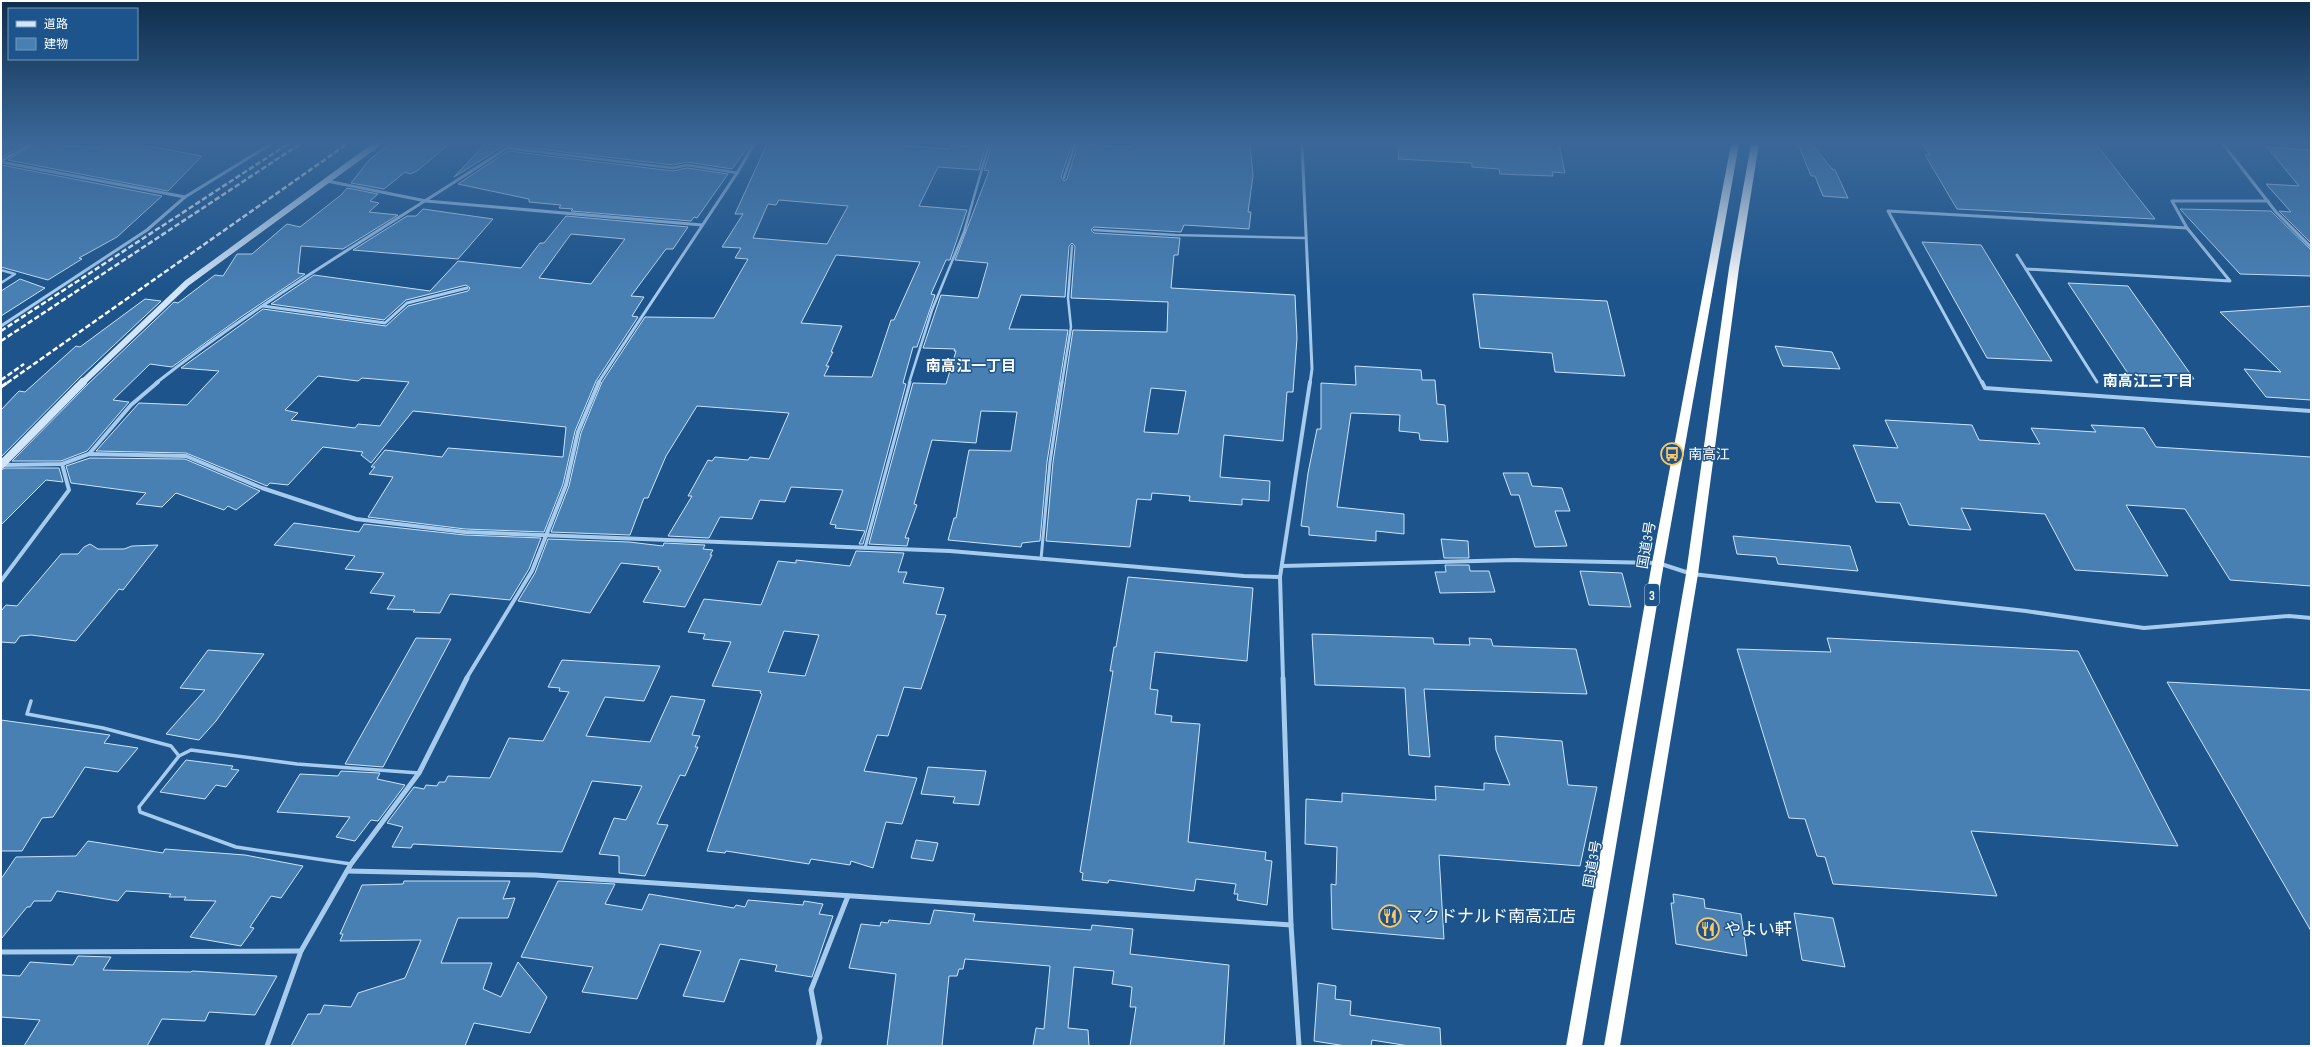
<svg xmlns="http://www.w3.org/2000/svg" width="2312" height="1047" viewBox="0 0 2312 1047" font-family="'Sofia Sans Condensed','Noto Sans JP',sans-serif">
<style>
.building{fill:#4980b4;stroke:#cce4f9;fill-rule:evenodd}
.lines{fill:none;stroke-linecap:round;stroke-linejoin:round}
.lane-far2{stroke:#a7cbed;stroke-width:2.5}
.lane-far1{stroke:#a7cbed;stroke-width:3}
.lane{stroke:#a7cbed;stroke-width:3.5}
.street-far2{stroke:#a7cbed;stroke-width:3}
.street-far1{stroke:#a7cbed;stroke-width:4}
.street{stroke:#a7cbed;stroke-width:5}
.secondary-far1{stroke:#d3e6f9;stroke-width:6}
.secondary{stroke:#d3e6f9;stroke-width:8}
.highway{fill:#fff;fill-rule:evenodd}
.rail-far1{stroke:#fff;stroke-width:2.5;stroke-dasharray:5.5 2.5;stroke-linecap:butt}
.rail{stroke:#fff;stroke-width:3;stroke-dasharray:7 3;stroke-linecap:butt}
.labels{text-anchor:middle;stroke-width:3;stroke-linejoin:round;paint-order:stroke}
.shield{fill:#1c548b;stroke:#bbccdc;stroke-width:1}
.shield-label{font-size:13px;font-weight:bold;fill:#fff}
.poi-label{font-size:14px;fill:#fff;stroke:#1c548b;text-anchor:start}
.street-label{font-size:14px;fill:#fff;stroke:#1c548b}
.neighbourhood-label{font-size:15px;font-weight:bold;fill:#fff;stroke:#1c548b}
.near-poi-label{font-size:17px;fill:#fff;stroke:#1c548b;text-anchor:start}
</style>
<rect width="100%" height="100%" fill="#1c548b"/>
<g class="building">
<path d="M 1,144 L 24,144 L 1,158 Z"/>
<path d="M 34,144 L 99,147 L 103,144 L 137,144 L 202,156 L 168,191 L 8,160 Z"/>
<path d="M 390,144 L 449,144 L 417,171 L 410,174 L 405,172 L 384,189 L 351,183 L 370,159 Z"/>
<path d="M 485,144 L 507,144 L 454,177 Z"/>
<path d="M 516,144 L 750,144 L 732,169 L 687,162 L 673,165 L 515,146 Z"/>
<path d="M 767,144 L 881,144 L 950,149 L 952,145 L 973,146 L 974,144 L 986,144 L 979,170 L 938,167 L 919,206 L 967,210 L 950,260 L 946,260 L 931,294 L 935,295 L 917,347 L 913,347 L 903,383 L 906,384 L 863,544 L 859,544 L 865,531 L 835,528 L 836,525 L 830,524 L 843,490 L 791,487 L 785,502 L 760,500 L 752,519 L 720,517 L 709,538 L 668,536 L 692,496 L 688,496 L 708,460 L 712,461 L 715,457 L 748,460 L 750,457 L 769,459 L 789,413 L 697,406 L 666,456 L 648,498 L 644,498 L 630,535 L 551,532 L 569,486 L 581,433 L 602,382 L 645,317 L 714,318 L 748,259 L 735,258 L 741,248 L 722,247 L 743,214 L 735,214 ZM 779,200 L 848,206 L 827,244 L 753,238 L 768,204 L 776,205 ZM 836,255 L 920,262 L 894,320 L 891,320 L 872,377 L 824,376 L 829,366 L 826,366 L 833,352 L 831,352 L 842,326 L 801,323 Z"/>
<path d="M 992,144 L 1072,144 L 1061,177 L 1064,181 L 1067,179 L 1078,144 L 1131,147 L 1132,144 L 1250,144 L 1253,176 L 1248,212 L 1251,212 L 1249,229 L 1184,225 L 1181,232 L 1094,227 L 1091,230 L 1094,233 L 1180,238 L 1178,255 L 1174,255 L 1171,288 L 1295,295 L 1297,338 L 1293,392 L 1287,392 L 1283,441 L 1224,435 L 1220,477 L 1270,481 L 1269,501 L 1242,499 L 1242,505 L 1189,501 L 1190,496 L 1152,493 L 1151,500 L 1137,499 L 1130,547 L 1046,541 L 1053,462 L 1073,330 L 1167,332 L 1168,302 L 1071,298 L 1075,246 L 1072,243 L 1069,246 L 1065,297 L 1021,295 L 1009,329 L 1068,330 L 1047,462 L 1040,541 L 1022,543 L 1021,547 L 948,540 L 954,518 L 956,518 L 969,450 L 1011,451 L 1017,412 L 981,411 L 976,443 L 932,440 L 914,504 L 917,505 L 905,538 L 909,538 L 907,546 L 869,544 L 913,383 L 946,384 L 956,351 L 954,351 L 955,349 L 923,348 L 941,295 L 978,298 L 988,263 L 955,260 L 989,171 L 984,170 ZM 1151,388 L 1186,391 L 1178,434 L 1144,432 Z"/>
<path d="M 1399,144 L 1559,144 L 1565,173 L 1552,172 L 1553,176 L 1500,174 L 1499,169 L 1472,167 L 1472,163 L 1398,159 Z"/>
<path d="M 1798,144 L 1812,144 L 1832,169 L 1835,170 L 1848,198 L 1823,196 L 1815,176 L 1811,176 Z"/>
<path d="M 1923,144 L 2096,144 L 2155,219 L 1957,209 L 1925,155 L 1930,155 Z"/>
<path d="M 2267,147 L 2311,150 L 2311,243 L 2279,211 L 2291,212 L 2266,184 L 2299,186 Z"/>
<path d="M 508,151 L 673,171 L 687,168 L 728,174 L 697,218 L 694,217 L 691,221 L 571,211 L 573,209 L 559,208 L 561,205 L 529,202 L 529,199 L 458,184 Z"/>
<path d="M 1,165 L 162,196 L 117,237 L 79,258 L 82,259 L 48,280 L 1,267 Z"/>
<path d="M 347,188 L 378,194 L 370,201 L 379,203 L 369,212 L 398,215 L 343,249 L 301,246 L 298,273 L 305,274 L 241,317 L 172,367 L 150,364 L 113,400 L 129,402 L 87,451 L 61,461 L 12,461 L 88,384 L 174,302 L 178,303 L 215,275 L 223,276 L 237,254 L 252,254 L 287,224 L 300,227 L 341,195 Z"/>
<path d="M 423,209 L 493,219 L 458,259 L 353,250 L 407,216 L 416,216 Z"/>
<path d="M 2180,209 L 2271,211 L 2311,250 L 2311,276 L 2240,274 Z"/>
<path d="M 566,216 L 688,227 L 673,249 L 666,249 L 631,296 L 644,297 L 632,316 L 638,317 L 596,381 L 575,431 L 563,484 L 544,532 L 465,529 L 368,517 L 393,477 L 369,474 L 375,467 L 371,467 L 385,450 L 442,457 L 448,448 L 563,457 L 566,427 L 413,411 L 371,463 L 361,455 L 363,452 L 323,447 L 288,485 L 270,483 L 267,486 L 186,453 L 96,451 L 139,403 L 187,405 L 219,371 L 181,368 L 263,309 L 386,326 L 408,306 L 468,291 L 470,288 L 466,285 L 406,300 L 384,320 L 271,304 L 314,275 L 430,291 L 458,261 L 521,268 L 540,243 L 544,243 ZM 571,234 L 625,239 L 591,284 L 539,278 ZM 318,376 L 358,381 L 362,378 L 409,382 L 380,426 L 358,424 L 355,428 L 291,420 L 298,413 L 285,410 Z"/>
<path d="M 1922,242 L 1981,245 L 2052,361 L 1987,358 Z"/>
<path d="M 20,279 L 45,288 L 1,316 L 1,291 Z"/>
<path d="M 2068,283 L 2128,286 L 2194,379 L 2129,375 Z"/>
<path d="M 1473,294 L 1607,301 L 1625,376 L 1555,372 L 1552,353 L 1480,348 Z"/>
<path d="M 145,299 L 161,301 L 79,378 L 1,457 L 1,410 L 19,391 L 25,392 L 76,346 L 80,347 Z"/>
<path d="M 2311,306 L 2311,400 L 2266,397 L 2244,369 L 2281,372 L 2220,312 Z"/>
<path d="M 1775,346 L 1832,352 L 1840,369 L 1783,366 Z"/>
<path d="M 1355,366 L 1421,370 L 1422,380 L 1435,380 L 1437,404 L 1445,405 L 1448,442 L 1420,440 L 1419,433 L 1399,431 L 1400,415 L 1351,413 L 1337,507 L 1404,514 L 1404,534 L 1376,531 L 1376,541 L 1309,535 L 1309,527 L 1301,526 L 1308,473 L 1317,429 L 1321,429 L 1321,383 L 1356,385 Z"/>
<path d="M 1885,420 L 1972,425 L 1979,440 L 2040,444 L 2031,428 L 2096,432 L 2091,425 L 2144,428 L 2156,447 L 2311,457 L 2311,586 L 2230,580 L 2185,509 L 2126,505 L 2168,576 L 2075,570 L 2045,514 L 1961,508 L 1971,530 L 1909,525 L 1900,503 L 1876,502 L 1853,445 L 1898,448 Z"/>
<path d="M 90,458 L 185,459 L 260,491 L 236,510 L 228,506 L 224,510 L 176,493 L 162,507 L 136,504 L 146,493 L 71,483 L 66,466 Z"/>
<path d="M 5,468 L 59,468 L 63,482 L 46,480 L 1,525 L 1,470 Z"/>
<path d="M 1503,473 L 1528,473 L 1532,486 L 1562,488 L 1570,511 L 1555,511 L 1567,546 L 1535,547 L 1519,495 L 1511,495 Z"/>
<path d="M 294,523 L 359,532 L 364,524 L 465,535 L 541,538 L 529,569 L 510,600 L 450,594 L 440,613 L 413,612 L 415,610 L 387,609 L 395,596 L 370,593 L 384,573 L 345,569 L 355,556 L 274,545 Z"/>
<path d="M 1733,536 L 1850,546 L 1858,571 L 1778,564 L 1776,557 L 1737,554 Z"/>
<path d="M 548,539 L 629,542 L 663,546 L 664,543 L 705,545 L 703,549 L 713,550 L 710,555 L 712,555 L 685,607 L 643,602 L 661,570 L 658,569 L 659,567 L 621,563 L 590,613 L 518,601 L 535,573 Z"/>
<path d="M 1441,539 L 1468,541 L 1469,558 L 1444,558 Z"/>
<path d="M 90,544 L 98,549 L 124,549 L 132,546 L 158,545 L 123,590 L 119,589 L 76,641 L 31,635 L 20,636 L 15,643 L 1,642 L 1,611 L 6,605 L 17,606 L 61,554 L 78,554 L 84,547 Z"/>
<path d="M 856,551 L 904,553 L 898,572 L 907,572 L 903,583 L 944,588 L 936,614 L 946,615 L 921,689 L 904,687 L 888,736 L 877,735 L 864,771 L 917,778 L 902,824 L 886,822 L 873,868 L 851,861 L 850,865 L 811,859 L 809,864 L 726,851 L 725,853 L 707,851 L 762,694 L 760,693 L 761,691 L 712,686 L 731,642 L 703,639 L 705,634 L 688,632 L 704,599 L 761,605 L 778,561 L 796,563 L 796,560 L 850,566 ZM 784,631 L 819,635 L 805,676 L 768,672 Z"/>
<path d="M 1445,565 L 1469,565 L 1470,571 L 1489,571 L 1495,592 L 1440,593 L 1435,572 L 1446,572 Z"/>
<path d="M 1580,571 L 1622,573 L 1631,607 L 1589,605 Z"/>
<path d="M 1128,577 L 1253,588 L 1247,661 L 1155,652 L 1150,689 L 1158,690 L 1155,714 L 1172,716 L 1171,722 L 1200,724 L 1188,842 L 1266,852 L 1265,860 L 1272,861 L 1267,905 L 1237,900 L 1238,894 L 1234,894 L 1236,884 L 1196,879 L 1194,891 L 1109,880 L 1108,883 L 1082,880 L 1083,873 L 1080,872 L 1113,671 L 1110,671 L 1114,647 L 1116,647 Z"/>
<path d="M 1312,634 L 1433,638 L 1434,644 L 1470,645 L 1469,638 L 1491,639 L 1493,646 L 1576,649 L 1587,694 L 1424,689 L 1430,757 L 1409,755 L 1405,688 L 1315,685 Z"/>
<path d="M 416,638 L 451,639 L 383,767 L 345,764 Z"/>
<path d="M 1827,638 L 2078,651 L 2178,846 L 1971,831 L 1997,896 L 1833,884 L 1825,857 L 1817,856 L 1805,819 L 1789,818 L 1737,649 L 1831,652 Z"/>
<path d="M 208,650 L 264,654 L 216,721 L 199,740 L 166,734 L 205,690 L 180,688 Z"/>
<path d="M 562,660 L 660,666 L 644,701 L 605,697 L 586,736 L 650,742 L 671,696 L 705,700 L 692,735 L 700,736 L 695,747 L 698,747 L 685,776 L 680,775 L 657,824 L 668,825 L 645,876 L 619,873 L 619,856 L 599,854 L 614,818 L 626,820 L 642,786 L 592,781 L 562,852 L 413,844 L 411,848 L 392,847 L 403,827 L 387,823 L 414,787 L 424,789 L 426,785 L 437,786 L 439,782 L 445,782 L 448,776 L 490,778 L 509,738 L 543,741 L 569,692 L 559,691 L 560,688 L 548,687 Z"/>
<path d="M 2167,682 L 2311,690 L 2311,931 Z"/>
<path d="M 1,720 L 110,735 L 104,743 L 138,748 L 118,772 L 85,767 L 53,817 L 42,818 L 22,851 L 1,851 Z"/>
<path d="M 1495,736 L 1562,741 L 1568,785 L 1597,787 L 1580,866 L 1439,855 L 1444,939 L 1332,929 L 1331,884 L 1336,885 L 1337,847 L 1305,844 L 1306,799 L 1342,802 L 1342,793 L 1436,800 L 1435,786 L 1484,790 L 1484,783 L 1510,785 L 1496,750 Z"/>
<path d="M 186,760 L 233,766 L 231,769 L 239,770 L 226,787 L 216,785 L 205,799 L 160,792 Z"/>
<path d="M 928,767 L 986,771 L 979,805 L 953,803 L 955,797 L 921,794 Z"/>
<path d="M 341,771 L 380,773 L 377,779 L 405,785 L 378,821 L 371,820 L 355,841 L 336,837 L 350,817 L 277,812 L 300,774 L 338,776 Z"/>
<path d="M 916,840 L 938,843 L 933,861 L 911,858 Z"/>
<path d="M 88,841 L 163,853 L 165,849 L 245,855 L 303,866 L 281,898 L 271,896 L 250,927 L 254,928 L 241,946 L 190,937 L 216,901 L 184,900 L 186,897 L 169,897 L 171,894 L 126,891 L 118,901 L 57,891 L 51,901 L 34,901 L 30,907 L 27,907 L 1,939 L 1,879 L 16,857 L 76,856 Z"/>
<path d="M 404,881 L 510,881 L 503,899 L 515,898 L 508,918 L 458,918 L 441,963 L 492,963 L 483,989 L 501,997 L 518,962 L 547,997 L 530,1033 L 474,1023 L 465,1046 L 291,1046 L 308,1014 L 320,1014 L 324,1005 L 351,1007 L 358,993 L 405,978 L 421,940 L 340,941 L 343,934 L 340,934 L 362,885 L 403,884 Z"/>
<path d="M 558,881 L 615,884 L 605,904 L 642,910 L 649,894 L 734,908 L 736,905 L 745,907 L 748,900 L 803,905 L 804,901 L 823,904 L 819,914 L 833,916 L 812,977 L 775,971 L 777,965 L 740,959 L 724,1002 L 683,996 L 701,951 L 660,944 L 637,999 L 582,992 L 593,967 L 521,957 Z"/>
<path d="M 1673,894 L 1704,899 L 1705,908 L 1741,914 L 1747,956 L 1676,944 L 1671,903 L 1674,903 Z"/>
<path d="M 934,910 L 975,914 L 973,921 L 1091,930 L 1092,925 L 1133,929 L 1130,954 L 1229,965 L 1224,1046 L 1130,1046 L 1136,1007 L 1130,1007 L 1132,987 L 1112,984 L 1114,971 L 1074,967 L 1068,1028 L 1088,1030 L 1089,1046 L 1033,1046 L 1036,1028 L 1044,1029 L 1050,966 L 965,959 L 963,969 L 959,969 L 957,976 L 949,976 L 942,1046 L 887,1046 L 896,974 L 849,968 L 861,924 L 880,926 L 881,922 L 888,923 L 889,920 L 930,924 Z"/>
<path d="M 1794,913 L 1833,918 L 1845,967 L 1802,960 Z"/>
<path d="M 78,956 L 111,957 L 103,970 L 191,972 L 192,971 L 277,976 L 255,1015 L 209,1012 L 205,1021 L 162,1019 L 147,1046 L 24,1046 L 40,1020 L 1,1017 L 1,975 L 20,976 L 30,962 L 73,965 Z"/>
<path d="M 1318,983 L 1336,986 L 1335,999 L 1351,1001 L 1350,1015 L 1440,1028 L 1441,1046 L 1409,1046 L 1372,1040 L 1371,1046 L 1346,1046 L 1314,1041 Z"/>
</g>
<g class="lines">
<g class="lane-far2">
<path d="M 507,148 L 673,168 L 687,165 L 738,173"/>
<path d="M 1064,178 L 1075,144"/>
<path d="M 1094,230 L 1175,235 L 1306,238"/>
<path d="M 1,270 L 15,274 L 1,283"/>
<path d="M 909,383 L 932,310 L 964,232 L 989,144"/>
<path d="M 1062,383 L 1071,327 L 1068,298 L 1072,246"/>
</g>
<g class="lane-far1">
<path d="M 865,548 L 910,382"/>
<path d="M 1041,559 L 1050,462 L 1062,382"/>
</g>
<g class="lane">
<path d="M 31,701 L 27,714 L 103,728 L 171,746 L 179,756 L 191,750 L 297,764 L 419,773"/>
<path d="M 179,756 L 139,807 L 140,812 L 236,847 L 351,864"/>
</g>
<g class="street-far2">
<path d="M 1302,144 L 1312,369 L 1310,383"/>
<path d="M 2223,144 L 2276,212 L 2311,247"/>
<path d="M 1,161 L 31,144"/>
<path d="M 1,162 L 185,197"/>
<path d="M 327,181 L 426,201 L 702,225"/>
<path d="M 2017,255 L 2097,382"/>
<path d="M 2026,269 L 2230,281 L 2187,228"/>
<path d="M 263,306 L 385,323 L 407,303 L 467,288"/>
<path d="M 1,326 L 147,230 L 185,197 L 271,144"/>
<path d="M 156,383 C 269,294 394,223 513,144"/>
<path d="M 598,383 L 739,170 L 754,144"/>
<path d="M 1982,383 L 1888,211 L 2187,228 L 2172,201 L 2268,201"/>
</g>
<g class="street-far1">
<path d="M 1982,382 L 1985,388 L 2311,411"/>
<path d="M 89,454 L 131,405 L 158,382"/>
<path d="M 2,465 L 62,464 L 89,454 L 186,456 L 262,488 L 356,519 L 465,532 L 950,551 L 1244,576 L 1280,577"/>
<path d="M 1282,566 L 1515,560 L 1658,563 L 1692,574 L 2026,611 L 2144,628 L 2289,616 L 2311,618"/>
<path d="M 1,581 L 69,490 L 62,464"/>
<path d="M 466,679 L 532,571 L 566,485 L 578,432 L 599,382"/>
<path d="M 1283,679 L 1280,577 L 1310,382"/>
</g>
<g class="street">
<path d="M 1283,678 L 1291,925 L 1299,1046"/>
<path d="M 347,871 L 535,875 L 1291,925"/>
<path d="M 1,952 L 301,951"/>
<path d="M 267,1046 L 301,951 L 351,864 L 419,773 L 467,678"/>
<path d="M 818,1046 L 820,1038 L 811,990 L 848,896"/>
</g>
<path class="secondary-far1" d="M 82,383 L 187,283 L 377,144"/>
<path class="secondary" d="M 1,465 L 83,382"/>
<g class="highway">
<path d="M 1731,144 L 1739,144 L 1664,563 L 1582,1046 L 1566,1046 L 1652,563 Z"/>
<path d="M 1751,144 L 1759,144 L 1739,268 L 1698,574 L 1620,1046 L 1604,1046 L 1686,574 L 1729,268 Z"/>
</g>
<g class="rail-far1">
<path d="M 1,331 L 288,144"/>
<path d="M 1,341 L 300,144"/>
<path d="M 1,380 L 24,364"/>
<path d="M 7,383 L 347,144"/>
</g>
<path class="rail" d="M 1,387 L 8,382"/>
</g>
<linearGradient id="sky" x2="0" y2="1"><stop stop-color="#0f2e4c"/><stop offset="0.49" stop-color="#3a6798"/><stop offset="1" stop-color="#3a6798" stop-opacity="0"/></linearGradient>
<rect width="2312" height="291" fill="url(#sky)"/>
<defs>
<g id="bus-ring" transform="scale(1.15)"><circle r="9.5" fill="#1c548b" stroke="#fdc764" stroke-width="1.5"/><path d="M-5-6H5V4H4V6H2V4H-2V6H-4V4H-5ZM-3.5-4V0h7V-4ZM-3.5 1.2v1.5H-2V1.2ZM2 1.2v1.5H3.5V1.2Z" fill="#fdc764"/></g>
<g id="restaurant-ring" transform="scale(1.15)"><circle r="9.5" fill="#1c548b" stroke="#fdc764" stroke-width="1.5"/><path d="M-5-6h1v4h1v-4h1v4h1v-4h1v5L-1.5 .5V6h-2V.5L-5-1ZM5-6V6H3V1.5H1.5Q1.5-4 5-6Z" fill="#fdc764"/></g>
</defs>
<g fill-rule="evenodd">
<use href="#bus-ring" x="1672" y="454"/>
<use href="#restaurant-ring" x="1390" y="916"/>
<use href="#restaurant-ring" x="1708" y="929"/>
</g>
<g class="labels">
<rect class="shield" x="1645" y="584" width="14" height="22" rx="3"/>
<g class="shield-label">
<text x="1652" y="600">3</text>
</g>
<g class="poi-label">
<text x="1688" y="459">南高江</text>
</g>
<g class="street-label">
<text transform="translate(1646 545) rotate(-80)" y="5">国道3号</text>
<text transform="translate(1592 864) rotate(-80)" y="5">国道3号</text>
</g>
<g class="neighbourhood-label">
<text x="971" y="371">南高江一丁目</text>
<text x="2148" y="386">南高江三丁目</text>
</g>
<g class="near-poi-label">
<text x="1406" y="922">マクドナルド南高江店</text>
<text x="1724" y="935">やよい軒</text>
</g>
</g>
<rect width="2312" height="1047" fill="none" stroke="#ffffff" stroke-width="4"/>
<rect x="8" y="8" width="130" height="52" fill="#1c548b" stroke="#7798b9"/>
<rect x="16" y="21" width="20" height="6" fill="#d3e6f9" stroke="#7798b9"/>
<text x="44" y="28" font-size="12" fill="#ffffff">道路</text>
<rect x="16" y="38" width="20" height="12" fill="#4980b4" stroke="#7798b9"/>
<text x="44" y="48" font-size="12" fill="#ffffff">建物</text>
</svg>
